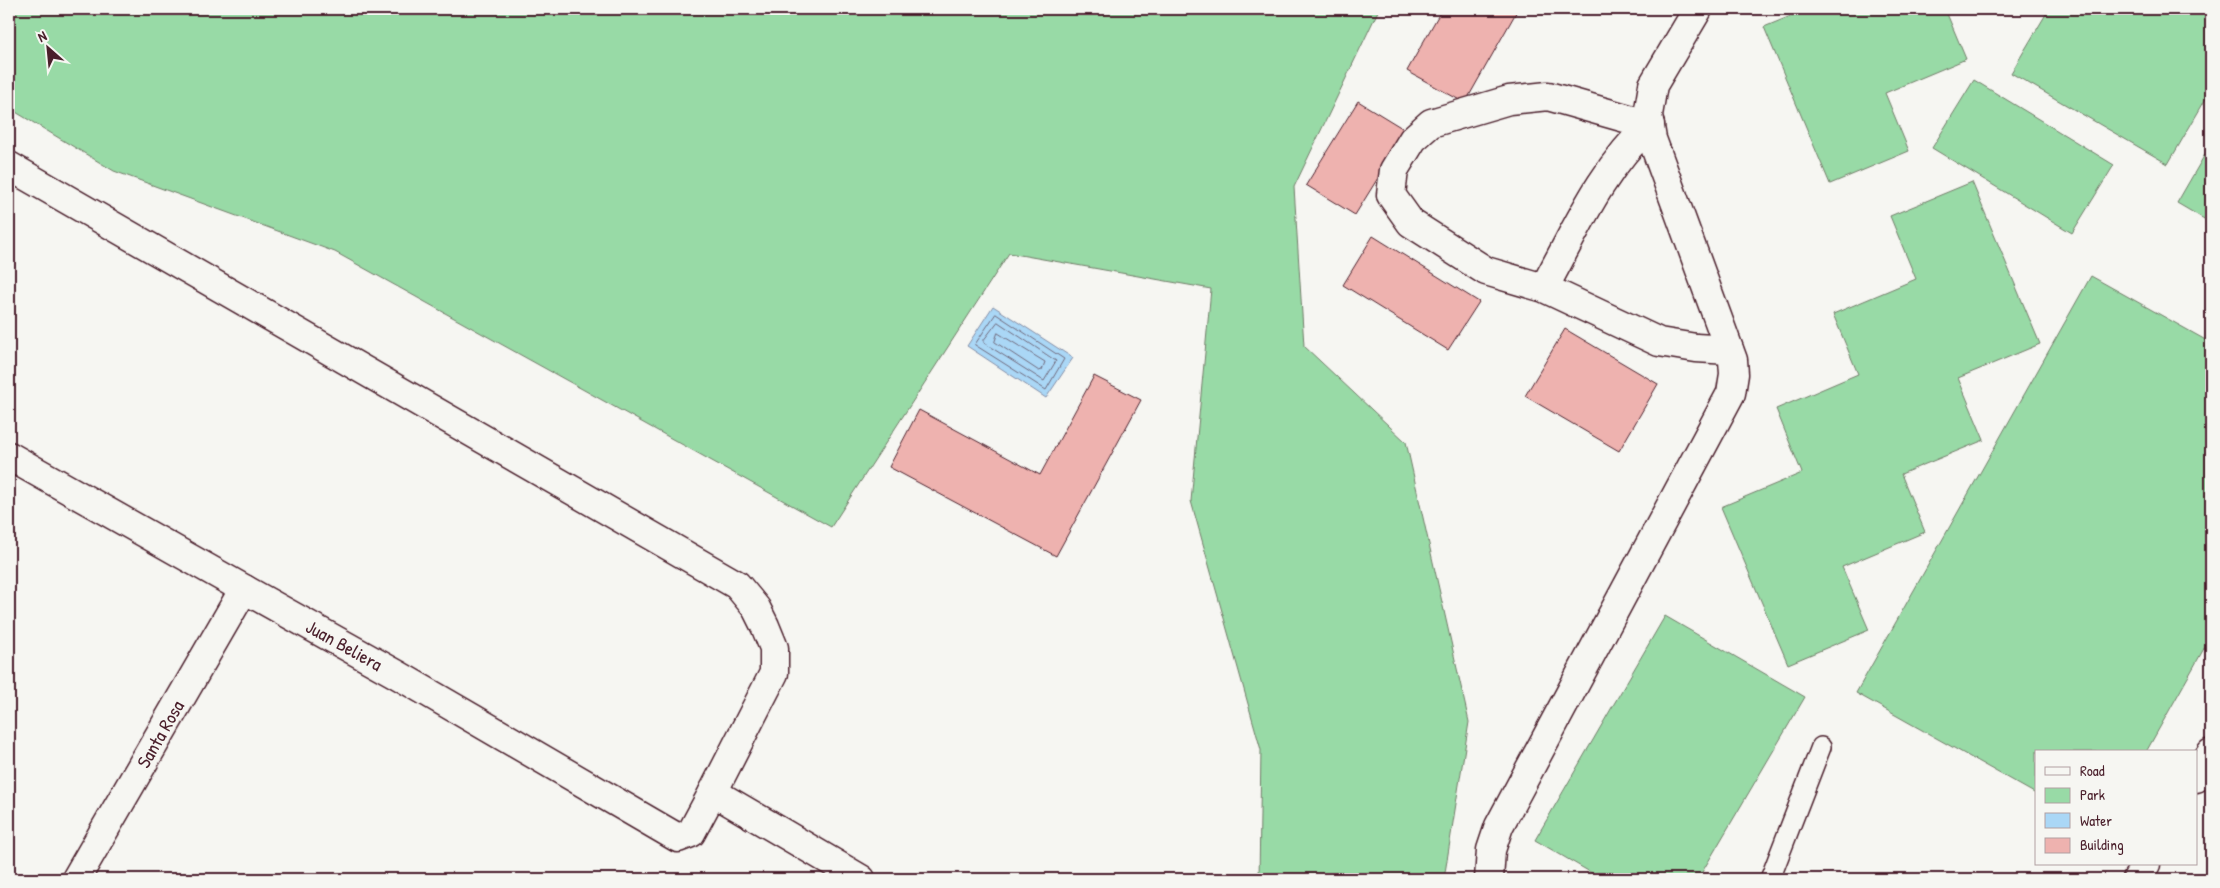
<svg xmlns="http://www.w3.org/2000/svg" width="2220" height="888" viewBox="0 0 2220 888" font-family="'Patrick Hand',sans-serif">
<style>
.green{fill:#98daa6;stroke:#717c68}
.water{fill:#aad7f6;stroke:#848da5}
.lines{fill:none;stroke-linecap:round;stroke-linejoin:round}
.shore{stroke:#70697c;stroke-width:1}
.building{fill:#eeb2af;stroke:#4a1f2b}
.lane-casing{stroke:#4a1f2b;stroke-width:22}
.street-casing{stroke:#4a1f2b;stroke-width:31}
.secondary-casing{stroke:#4a1f2b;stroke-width:31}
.lane{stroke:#f6f6f2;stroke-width:19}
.street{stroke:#f6f6f2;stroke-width:28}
.secondary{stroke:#f6f6f2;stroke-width:28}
.labels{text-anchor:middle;stroke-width:4.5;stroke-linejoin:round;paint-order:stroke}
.street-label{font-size:19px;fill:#4a1f2b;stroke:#f6f6f2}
</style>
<rect width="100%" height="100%" fill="#f6f6f2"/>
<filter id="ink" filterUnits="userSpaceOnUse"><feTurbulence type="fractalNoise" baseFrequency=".02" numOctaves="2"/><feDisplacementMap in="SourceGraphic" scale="10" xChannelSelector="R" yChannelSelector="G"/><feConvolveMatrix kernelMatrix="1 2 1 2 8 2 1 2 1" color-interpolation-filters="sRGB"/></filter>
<g filter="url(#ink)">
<g class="green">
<path d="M 9,9 L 1379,9 L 1294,187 L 1304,346 L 1406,442 L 1469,722 L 1444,879 L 1259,879 L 1261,750 L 1191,501 L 1211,289 L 1009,253 L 831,527 L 335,252 L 114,171 L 9,108 Z"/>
<path d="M 1808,9 L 1945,9 L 1966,59 L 1885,93 L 1909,151 L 1830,184 L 1764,27 Z"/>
<path d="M 2049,9 L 2211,9 L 2211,90 L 2168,164 L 2011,73 Z"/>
<path d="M 1974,80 L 2114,165 L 2072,233 L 1932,148 Z"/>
<path d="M 2211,144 L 2211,223 L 2177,203 Z"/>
<path d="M 1972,182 L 2040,344 L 1958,378 L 1984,440 L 1901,474 L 1925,532 L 1842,567 L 1869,630 L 1788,664 L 1721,507 L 1802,473 L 1776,409 L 1858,374 L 1833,314 L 1916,279 L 1890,216 Z"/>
<path d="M 2091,276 L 2211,343 L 2211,636 L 2146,752 L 2036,752 L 2036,794 L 1856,693 Z"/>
<path d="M 1665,616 L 1805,697 L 1698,879 L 1602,879 L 1535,840 Z"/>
</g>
<path class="water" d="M 993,306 L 1073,358 L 1046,398 L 967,346 Z"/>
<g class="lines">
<g class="shore">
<path d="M 996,314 L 1064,359 L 1046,390 L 975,345 Z"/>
<path d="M 998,322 L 1056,361 L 1044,381 L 984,343 L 984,340 Z"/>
<path d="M 998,333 L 1045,362 L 1042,370 L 1039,371 L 995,342 Z"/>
</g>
</g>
<g class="building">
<path d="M 1442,9 L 1518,9 L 1465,103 L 1407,71 Z"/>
<path d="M 1358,101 L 1407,131 L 1355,215 L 1306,185 Z"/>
<path d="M 1373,236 L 1479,302 L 1448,350 L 1343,285 Z"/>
<path d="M 1565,329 L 1658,384 L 1619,451 L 1525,396 Z"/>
<path d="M 1094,376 L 1141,400 L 1056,556 L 889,467 L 919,410 L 1040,475 Z"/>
</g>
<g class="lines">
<g class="lane-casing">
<path id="lane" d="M 1770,879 L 1821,747"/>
</g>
<g class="street-casing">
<g id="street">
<path d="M 9,166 L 737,585 L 756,608 L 765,626 L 774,648 L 774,673 L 713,792"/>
<path d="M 1544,288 C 1575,232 1601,169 1650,125 L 1548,96 L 1509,100 L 1431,123 L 1413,139 L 1394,170 L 1391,195 L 1411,223 L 1486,271 L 1544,288 L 1659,342 L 1696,348 L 1729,350"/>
<path id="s1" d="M 244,589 L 398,675 L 678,838 L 691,833 L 713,792 L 861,879"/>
<path d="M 2196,778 L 2211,753"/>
<path d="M 1489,879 L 1491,850 L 1499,826 L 1731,393 L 1734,374 L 1733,360 L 1652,139 L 1648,115 L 1653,85 L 1698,9"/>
<path d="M 2137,879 L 2146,864"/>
</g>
</g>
<g class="secondary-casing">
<path id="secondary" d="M 9,456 L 244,589 L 76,879"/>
</g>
<use href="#lane" class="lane"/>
<use href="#street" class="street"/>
<use href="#secondary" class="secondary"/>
</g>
</g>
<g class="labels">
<g class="street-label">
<text dy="7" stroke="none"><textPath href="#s1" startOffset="115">Juan Beliera</textPath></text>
<text transform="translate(160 734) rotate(-60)" y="7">Santa Rosa</text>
</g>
</g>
<rect width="2220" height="888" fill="none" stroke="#f6f6f2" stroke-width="30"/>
<rect x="15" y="15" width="2190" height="858" fill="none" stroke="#4a1f2b" stroke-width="2" filter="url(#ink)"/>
<rect x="2035" y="750" width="162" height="115" fill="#f6f6f2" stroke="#b1a0a2"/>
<rect x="2045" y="767" width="25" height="8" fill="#f6f6f2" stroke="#b1a0a2"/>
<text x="2080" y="776" font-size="15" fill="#4a1f2b">Road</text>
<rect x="2045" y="788" width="25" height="15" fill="#98daa6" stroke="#b1a0a2"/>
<text x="2080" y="800" font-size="15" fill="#4a1f2b">Park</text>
<rect x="2045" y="813" width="25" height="15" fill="#aad7f6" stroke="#b1a0a2"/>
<text x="2080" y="826" font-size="15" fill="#4a1f2b">Water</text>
<rect x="2045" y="838" width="25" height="15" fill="#eeb2af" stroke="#b1a0a2"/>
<text x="2080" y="850" font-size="15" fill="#4a1f2b">Building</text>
<g transform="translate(48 48) rotate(333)" stroke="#f6f6f2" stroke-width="4" paint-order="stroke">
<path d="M0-4L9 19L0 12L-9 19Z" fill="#4a1f2b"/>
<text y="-8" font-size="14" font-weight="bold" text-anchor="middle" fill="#4a1f2b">N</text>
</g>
</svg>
